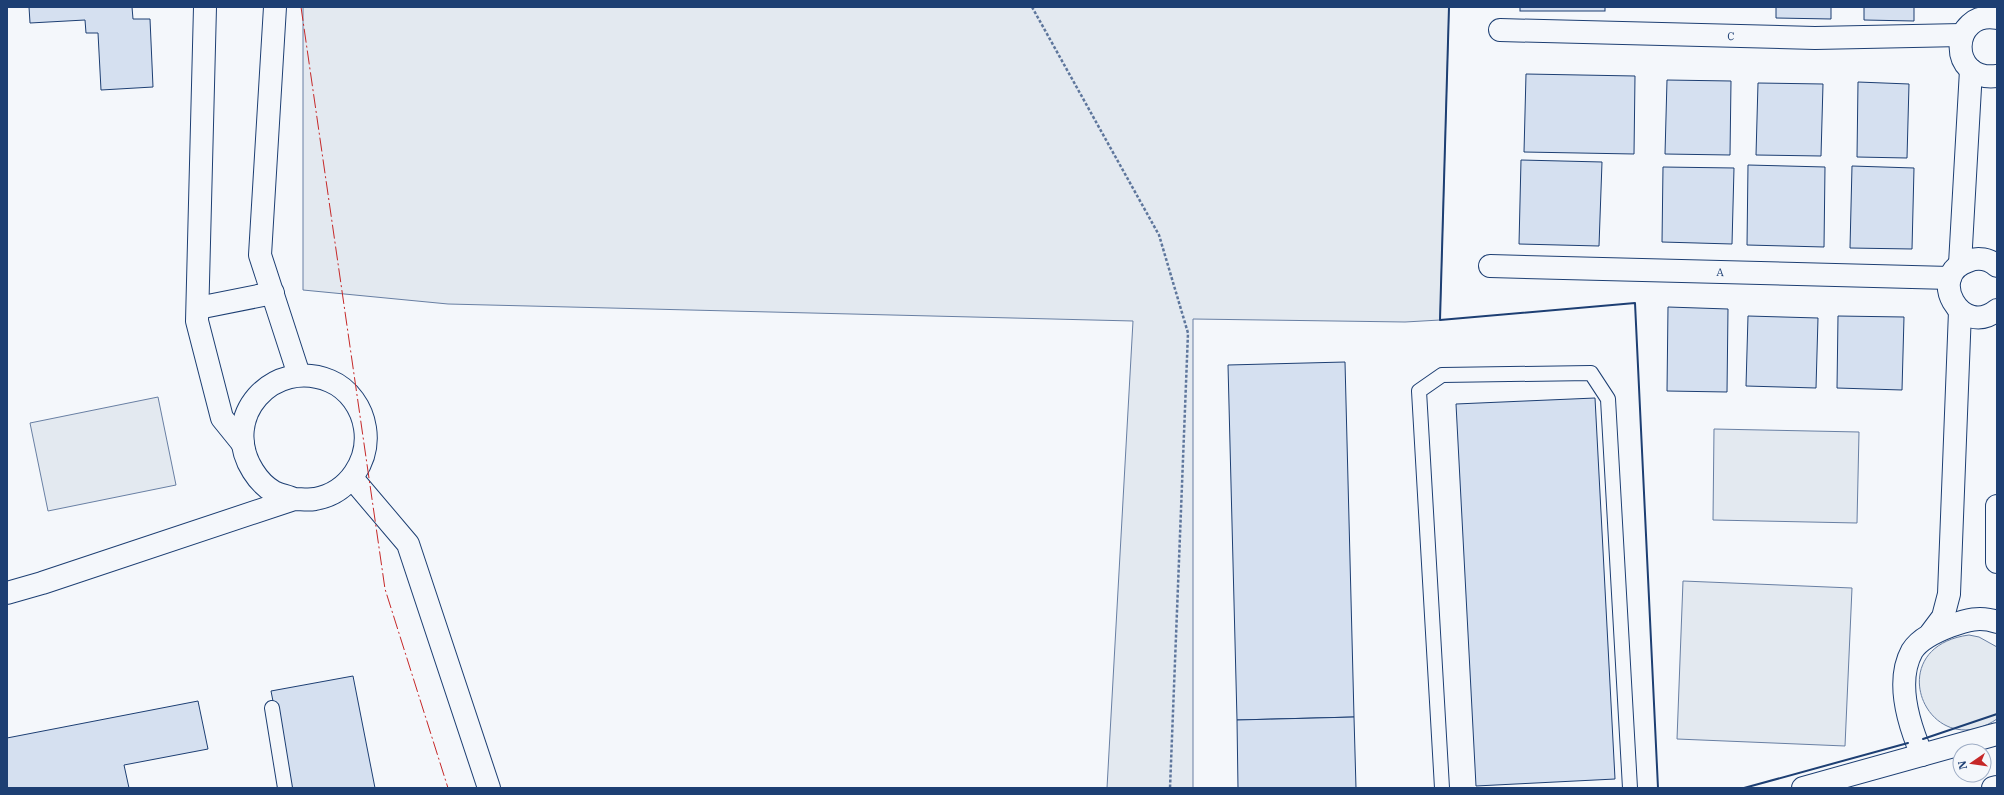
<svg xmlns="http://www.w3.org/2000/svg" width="2004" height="795" viewBox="0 0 2004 795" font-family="'IBM Plex Serif',serif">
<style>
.green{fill:#e3e9f0;stroke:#687fa3}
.building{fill:#d5e0f0;stroke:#1d3f73}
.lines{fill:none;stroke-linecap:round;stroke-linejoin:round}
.service-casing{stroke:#1d3f73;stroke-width:16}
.minor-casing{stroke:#1d3f73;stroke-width:24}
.primary-casing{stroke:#1d3f73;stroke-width:24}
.path{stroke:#5e769c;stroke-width:2.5;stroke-dasharray:3 2;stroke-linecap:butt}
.service{stroke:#f4f7fb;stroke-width:14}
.minor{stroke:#f4f7fb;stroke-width:22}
.primary{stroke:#f4f7fb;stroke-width:22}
.wall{stroke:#1d3f73;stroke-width:2}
.power{stroke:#c62828;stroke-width:1;stroke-dasharray:14 3 2 3;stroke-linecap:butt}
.labels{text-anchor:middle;stroke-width:3;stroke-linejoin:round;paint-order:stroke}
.street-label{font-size:11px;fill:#1d3f73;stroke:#f4f7fb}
</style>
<rect width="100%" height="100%" fill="#f4f7fb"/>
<g class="green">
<path d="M 303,7 L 1449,7 L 1440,320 L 1405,322 L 1193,319 L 1193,788 L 1107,788 L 1133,321 L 448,304 L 303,290 Z"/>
<path d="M 158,397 L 176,485 L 48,511 L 30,423 Z"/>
<path d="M 1714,429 L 1859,432 L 1857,523 L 1713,520 Z"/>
<path d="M 1683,581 L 1852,588 L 1845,746 L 1677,739 Z"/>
<path d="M 1969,635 L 1979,637 L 1997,647 L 1997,719 C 1927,766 1878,647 1969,635 Z"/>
</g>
<g class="building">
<path d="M 29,7 L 132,7 L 133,19 L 150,19 L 153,87 L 101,90 L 98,33 L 86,33 L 85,20 L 30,23 Z"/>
<rect x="1520" y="7" width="85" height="4"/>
<path d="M 1776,7 L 1831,7 L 1831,19 L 1776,18 Z"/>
<path d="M 1864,7 L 1914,7 L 1914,21 L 1864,20 Z"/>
<path d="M 1526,74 L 1635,76 L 1634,154 L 1524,152 Z"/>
<path d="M 1667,80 L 1731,81 L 1730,155 L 1665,154 Z"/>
<path d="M 1858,82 L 1909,84 L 1907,158 L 1857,157 Z"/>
<path d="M 1758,83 L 1823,84 L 1821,156 L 1756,155 Z"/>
<path d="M 1521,160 L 1602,162 L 1599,246 L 1519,244 Z"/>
<path d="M 1748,165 L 1825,167 L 1824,247 L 1747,245 Z"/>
<path d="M 1852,166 L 1914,168 L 1912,249 L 1850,248 Z"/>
<path d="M 1663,167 L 1734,168 L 1732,244 L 1662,242 Z"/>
<path d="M 1668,307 L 1728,309 L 1727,392 L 1667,391 Z"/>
<path d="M 1748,316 L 1818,318 L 1816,388 L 1746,386 Z"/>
<path d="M 1838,316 L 1904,317 L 1902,390 L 1837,388 Z"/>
<path d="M 1345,362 L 1354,717 L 1237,720 L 1228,365 Z"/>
<path d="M 1595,398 L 1615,779 L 1476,786 L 1456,404 Z"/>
<path d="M 353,676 L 375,788 L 290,788 L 271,691 Z"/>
<path d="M 198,701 L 208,749 L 124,765 L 129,788 L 7,788 L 7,738 Z"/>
<path d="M 1354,717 L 1356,788 L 1238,788 L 1237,720 Z"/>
</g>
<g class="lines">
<g class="service-casing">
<g id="service">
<path d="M 272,708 L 285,788"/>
<path d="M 1442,788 L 1419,391 L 1442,375 L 1591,373 L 1608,399 L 1630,788"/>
</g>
</g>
<g class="minor-casing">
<g id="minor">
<path d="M 205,7 L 197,321 L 222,418 L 243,444"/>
<path d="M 275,7 L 260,255 L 299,375"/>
<path d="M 1997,18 C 1950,10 1947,82 1997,76"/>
<path d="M 1500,30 L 1815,38 L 1962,35"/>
<path d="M 1960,264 L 1971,70"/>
<path d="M 1490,266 L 1950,278"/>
<path d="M 1997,266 C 1989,259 1978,257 1968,261 C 1926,275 1961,339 1997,310"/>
<path d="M 198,308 L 273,293"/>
<path d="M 352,478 L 408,544 L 489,788"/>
<path d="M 1997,506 L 1997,562"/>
<path d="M 7,593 L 42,583 L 294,499 C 301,499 308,500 315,499 C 349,493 370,460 365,428 C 362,408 349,389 330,381 C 273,357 219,417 253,471 C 258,479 265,487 274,492 C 280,495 288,496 294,499"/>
<path d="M 1931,633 L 1943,617 L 1949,594 L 1960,311"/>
<path d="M 1922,755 C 1909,725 1895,682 1912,651 C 1920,638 1937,631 1950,626 C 1966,620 1980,616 1997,622"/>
<path d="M 1803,788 L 1997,734"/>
</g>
</g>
<g class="primary-casing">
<path id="primary" d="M 1993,788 L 1997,787"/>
</g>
<path class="path" d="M 1032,7 L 1159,235 L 1188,333 L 1170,788"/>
<use href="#service" class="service"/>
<use href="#minor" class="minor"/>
<use href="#primary" class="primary"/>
<g class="wall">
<path d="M 1449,7 L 1440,320 L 1635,303 L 1658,788"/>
<path d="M 1923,739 L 1997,714"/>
<path d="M 1744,788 L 1908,743"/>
</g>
<path class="power" d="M 301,7 L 385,589 L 448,788"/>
</g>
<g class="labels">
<g class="street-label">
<text transform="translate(1731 36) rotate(1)" y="4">C</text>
<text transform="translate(1720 272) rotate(1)" y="4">A</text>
</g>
</g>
<rect width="2004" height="795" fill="none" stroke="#1d3f73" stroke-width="16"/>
<g transform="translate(1972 763) rotate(257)"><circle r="19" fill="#f4f7fb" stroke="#9eadc5"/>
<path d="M0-3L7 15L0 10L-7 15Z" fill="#c62828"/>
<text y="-6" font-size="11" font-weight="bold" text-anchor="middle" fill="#1d3f73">N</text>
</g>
</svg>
